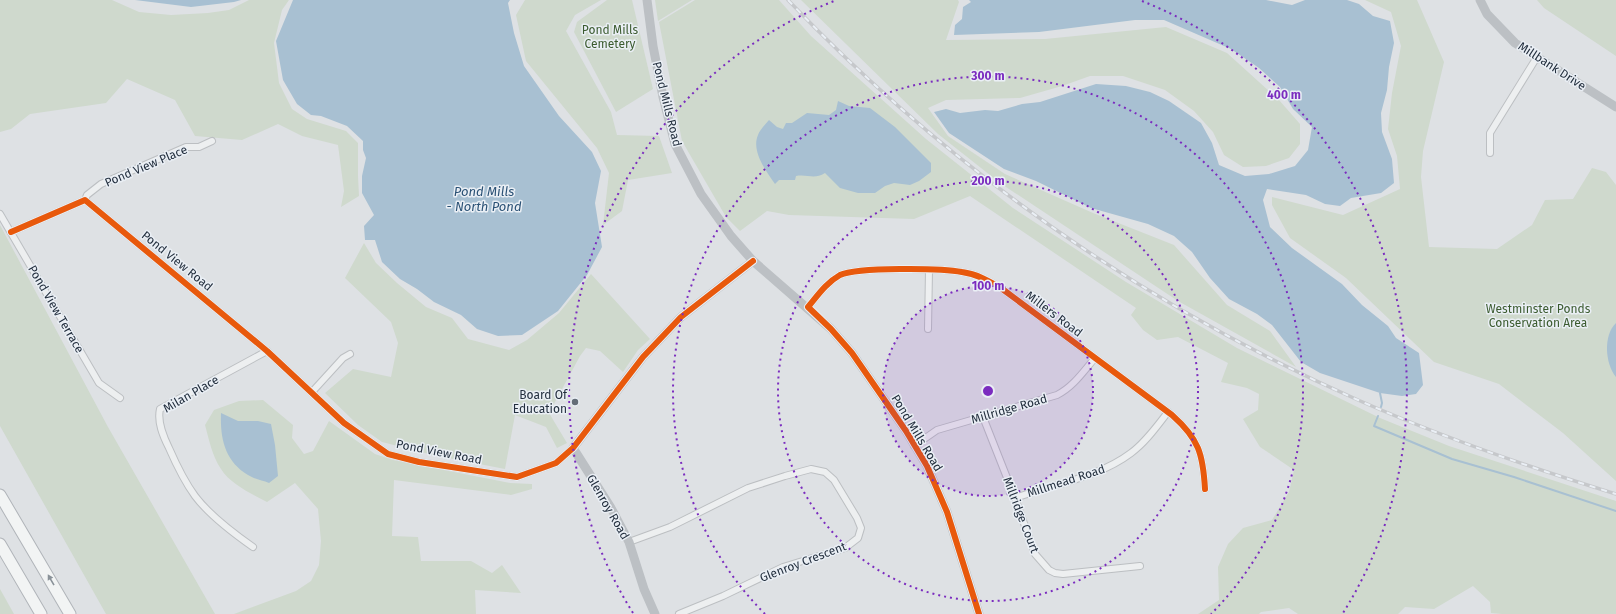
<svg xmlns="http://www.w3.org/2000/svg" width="1616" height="614" viewBox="0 0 1616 614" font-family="'Fira Sans',sans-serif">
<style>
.green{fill:#cfd9cd}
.water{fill:#a8c0d2}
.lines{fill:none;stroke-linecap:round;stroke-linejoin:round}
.stream{stroke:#a8c0d2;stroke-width:2}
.street-casing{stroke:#bcbfc2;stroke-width:8}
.highway-casing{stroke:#b0b4b9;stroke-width:13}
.street{stroke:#edeff0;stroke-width:6}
.secondary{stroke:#bcc0c4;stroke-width:9}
.highway{stroke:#f2f4f4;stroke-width:11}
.rail-casing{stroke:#c6c8cb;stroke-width:3.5}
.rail{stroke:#eaeff5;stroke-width:2;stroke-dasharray:6;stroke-linecap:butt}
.cycleway-casing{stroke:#eaeff5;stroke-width:8}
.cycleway{stroke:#e8590c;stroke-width:6}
.oneway{fill:#8a9299}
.ring{fill:none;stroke:#7b2cbf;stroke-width:2;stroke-dasharray:2 4}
.poi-dot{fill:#646d78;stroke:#eaeff5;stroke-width:1.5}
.labels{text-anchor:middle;stroke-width:3;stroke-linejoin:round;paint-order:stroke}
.park-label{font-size:12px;fill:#3b5b2f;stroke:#eaeff5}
.street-label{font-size:12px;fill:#232f3e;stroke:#eaeff5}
.poi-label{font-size:12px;fill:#232f3e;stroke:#eaeff5;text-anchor:end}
.water-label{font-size:13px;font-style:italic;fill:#2a5175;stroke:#eaeff5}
.centre{fill:#7b2cbf;stroke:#eaeff5;stroke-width:2}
.ring-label{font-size:12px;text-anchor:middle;font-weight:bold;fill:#7b2cbf;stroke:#eaeff5;stroke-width:3;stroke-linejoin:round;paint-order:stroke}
</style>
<rect width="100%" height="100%" fill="#dee1e4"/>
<g class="green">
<path d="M 0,0 L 112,0 L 139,12 L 171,15 L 208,13 L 229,10 L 249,0 L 289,0 L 282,10 L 274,43 L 279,83 L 292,109 L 307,119 L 346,131 L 358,143 L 358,176 L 359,196 L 341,207 L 344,191 L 338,145 L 302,136 L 278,124 L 242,140 L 195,136 L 175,100 L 127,79 L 106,103 L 30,114 L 11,129 L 0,132 Z"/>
<path d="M 525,0 L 601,0 L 575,15 L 566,31 L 611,112 L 617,135 L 659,136 L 672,173 L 628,180 L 622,211 L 603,225 L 609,173 L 597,148 L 526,61 L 516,15 Z"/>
<path d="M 607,0 L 632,0 L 653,89 L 616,112 L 574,32 L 577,22 Z"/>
<path d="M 655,0 L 692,0 L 658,21 Z"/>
<path d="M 695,0 L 779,0 L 811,36 L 926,139 L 1013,208 L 1126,282 L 1237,348 L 1380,418 L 1449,446 L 1616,501 L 1616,614 L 1502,614 L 1491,613 L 1490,602 L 1473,586 L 1434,609 L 1405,607 L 1398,614 L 1298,614 L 1289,608 L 1261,612 L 1259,614 L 1198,614 L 1219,600 L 1218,567 L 1228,544 L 1243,528 L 1272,520 L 1289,492 L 1294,470 L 1260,447 L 1243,419 L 1258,410 L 1259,394 L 1247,388 L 1221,382 L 1228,363 L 1178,337 L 1157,340 L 1143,330 L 1131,315 L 1136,308 L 970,196 L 914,219 L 789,215 L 767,211 L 740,231 L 726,217 L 682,141 L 659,22 Z"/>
<path d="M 801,0 L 958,0 L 959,2 L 946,40 L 1045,39 L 1166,27 L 1227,53 L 1279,100 L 1300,124 L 1300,144 L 1289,158 L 1266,166 L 1243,167 L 1224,155 L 1213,132 L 1194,111 L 1165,90 L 1123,76 L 1090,76 L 1062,86 L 1020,98 L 946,100 L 928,108 L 948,136 L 1005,174 L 1093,213 L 1174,245 L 1227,305 L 1270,331 L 1296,367 L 1178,301 L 1000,183 L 938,134 Z"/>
<path d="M 1365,0 L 1417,0 L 1444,62 L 1423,151 L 1421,177 L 1429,247 L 1497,249 L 1532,225 L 1545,200 L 1573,199 L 1592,168 L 1606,172 L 1616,185 L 1616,481 L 1563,433 L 1499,384 L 1434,362 L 1346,278 L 1290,238 L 1272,205 L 1272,197 L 1343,215 L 1400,189 L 1397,156 L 1388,129 L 1392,93 L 1401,46 L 1391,12 Z"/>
<path d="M 1537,0 L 1616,0 L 1616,56 L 1544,8 Z"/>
<path d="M 0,225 L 108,427 L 215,614 L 106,614 L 0,426 Z"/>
<path d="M 364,243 L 376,263 L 397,283 L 426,307 L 452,318 L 468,339 L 509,350 L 527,340 L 559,313 L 591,274 L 650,339 L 638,350 L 623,372 L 600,351 L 586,348 L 580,356 L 549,413 L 567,443 L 557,448 L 546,427 L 515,415 L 505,469 L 433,455 L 382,442 L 358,425 L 325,393 L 353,369 L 391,377 L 398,343 L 391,322 L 345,278 Z"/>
<path d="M 263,400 L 293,425 L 292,438 L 304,454 L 313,451 L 329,421 L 375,454 L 393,460 L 510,483 L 532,484 L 532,489 L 511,495 L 394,480 L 392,536 L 418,537 L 421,561 L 471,561 L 492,573 L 502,565 L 521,593 L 475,590 L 476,614 L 234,614 L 296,591 L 311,581 L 319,565 L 321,541 L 318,509 L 295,483 L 267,502 C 252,494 230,484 221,469 C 212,456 209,439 205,425 L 214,410 L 239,401 Z"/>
<path d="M 0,589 L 14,614 L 0,614 Z"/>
</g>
<g class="water">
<path d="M 135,0 L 241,0 L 234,2 L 191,7 Z"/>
<path d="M 293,0 L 510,0 L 508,3 L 514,33 L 524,66 L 559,116 L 592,152 L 601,171 L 595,203 L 602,247 L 587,275 L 558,311 L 522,335 L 498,336 L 477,329 L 461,315 L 434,302 L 417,289 L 400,279 L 382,262 L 375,240 L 365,240 L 364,226 L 374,215 L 362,193 L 362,176 L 366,158 L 363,150 L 363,141 L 347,126 L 321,116 L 311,115 L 297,104 L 283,80 L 276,41 Z"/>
<path d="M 969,0 L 1266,0 L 1292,5 L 1305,0 L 1347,0 L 1359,4 L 1373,16 L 1390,21 L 1394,43 L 1389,67 L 1387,90 L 1381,113 L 1382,132 L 1392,159 L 1394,183 L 1381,193 L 1351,198 L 1340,206 L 1325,204 L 1306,195 L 1267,189 L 1263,200 L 1270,227 L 1292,248 L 1342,284 L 1362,305 L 1388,326 L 1396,338 L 1419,353 L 1423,385 L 1416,394 L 1402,396 L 1380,393 L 1320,373 L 1301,362 L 1272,325 L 1257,314 L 1229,299 L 1210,278 L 1192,252 L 1174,236 L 1148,224 L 1091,208 L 1036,181 L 1004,169 L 949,133 L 934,112 L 946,109 L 960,113 L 985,110 L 998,111 L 1022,104 L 1040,102 L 1096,84 L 1126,86 L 1150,92 L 1169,101 L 1201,123 L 1212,143 L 1219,165 L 1245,176 L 1269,174 L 1295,166 L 1308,150 L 1312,127 L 1293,109 L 1280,87 L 1259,68 L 1231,49 L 1164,20 L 1135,20 L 1039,32 L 954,35 L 955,25 L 962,19 L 963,7 L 971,2 Z"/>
<path d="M 838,101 L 849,106 L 870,108 L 895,127 L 931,163 L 931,172 L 919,181 L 910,185 L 894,183 L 885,186 L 875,193 L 858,193 L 840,188 L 825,173 C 814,180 808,174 796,176 L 795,180 L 779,180 L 775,184 C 766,171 751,151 758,135 C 760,129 766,124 769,120 L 777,127 L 783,129 L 786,123 L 792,123 L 807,113 L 829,115 L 836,110 Z"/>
<path d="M 1616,323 L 1616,377 C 1605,364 1603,335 1616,323 Z"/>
<path d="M 221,413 L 238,421 L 258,421 L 271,424 L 275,445 L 278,476 L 269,483 C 262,480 254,479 248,475 C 225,461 220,439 221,413 Z"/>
</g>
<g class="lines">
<g class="stream">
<path d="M 1380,393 L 1382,403 L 1381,407"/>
<path d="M 1378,416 L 1374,426 L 1452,459 L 1514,477 L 1616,511"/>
</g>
<g class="street-casing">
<g id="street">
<path d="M 1490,153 L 1490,133 L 1537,57"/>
<path d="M 85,200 L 87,195 L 101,184 L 186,147 L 199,147 L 212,141"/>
<path d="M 0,214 L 99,383 L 120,398"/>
<path d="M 11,232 L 85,200 L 267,351 L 344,423 L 388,454 L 419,462 L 517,477 L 556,463 L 573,448"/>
<path d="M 808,307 C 818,295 826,283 840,275 C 857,267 942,268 962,272 C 977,274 989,281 1001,288 L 1172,415 C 1199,439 1203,454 1205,489"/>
<path d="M 928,329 L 929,270"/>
<path d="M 312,392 L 343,358 L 350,354"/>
<path d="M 983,417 L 1015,498 L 1035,554 L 1049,570 L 1055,573 L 1063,574 L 1140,566"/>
<path d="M 914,446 L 937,430 L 1057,395 C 1073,387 1083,372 1095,358"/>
<path d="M 1015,498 C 1053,484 1098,478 1131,453 C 1146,442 1157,426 1168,412"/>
<path d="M 629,542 L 670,527 L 748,488 L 785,476 L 811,469 L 825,472 L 834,480 L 857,518 L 861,528 L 858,538 L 845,548 L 783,567 L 723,596 L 679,614"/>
<path d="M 253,547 C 233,533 210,516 195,496 C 184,481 176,464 169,448 C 163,436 157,422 160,409 L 267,351"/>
</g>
</g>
<g class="highway-casing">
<g id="highway">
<path d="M 0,495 L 70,614"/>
<path d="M 0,544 L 41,614"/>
</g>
</g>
<use href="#street" class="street"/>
<g class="secondary">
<path d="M 647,0 L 653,46 L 663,97 L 675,144 L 701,194 L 731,236 L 753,261 L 831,329 L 852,353 L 906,431 L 927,466 L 947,512 L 979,614"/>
<path d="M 1480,0 L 1487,14 L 1515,43 L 1616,107"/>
<path d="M 655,614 L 644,589 L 629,542 L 611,508 L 573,448 L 643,357 L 681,317 L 753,261"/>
</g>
<use href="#highway" class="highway"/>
<g class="rail-casing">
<path id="rail" d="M 788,0 C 948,168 1145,306 1358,400 C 1442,437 1528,467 1616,494"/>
</g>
<use href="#rail" class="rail"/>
<g class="cycleway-casing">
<g id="cycleway">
<path d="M 11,232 L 85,200 L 267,351 L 344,423 L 388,454 L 419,462 L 517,477 L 556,463 L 573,448 L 643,357 L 681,317 L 753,261"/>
<path d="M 979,614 L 947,512 L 927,466 L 906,431 L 852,353 L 831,329 L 808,307 C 818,295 826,283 840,275 C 857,267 942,268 962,272 C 977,274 989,281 1001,288 L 1172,415 C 1199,439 1203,454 1205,489"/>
</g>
</g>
<use href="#cycleway" class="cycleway"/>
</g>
<defs><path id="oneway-solid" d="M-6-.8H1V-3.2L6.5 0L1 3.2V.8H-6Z"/></defs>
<use class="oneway" href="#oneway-solid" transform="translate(51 580) rotate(-120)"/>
<circle cx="988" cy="391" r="105" fill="#7b2cbf" fill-opacity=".12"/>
<g class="ring">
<circle cx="988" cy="391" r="105"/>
<circle cx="988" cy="391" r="210"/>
<path d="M765 614A315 315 0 1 1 1211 614"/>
<path d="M633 613A419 419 0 0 1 834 1M1142 1A419 419 0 0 1 1343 613"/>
</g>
<circle class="poi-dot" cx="575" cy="402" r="4"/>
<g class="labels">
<g class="park-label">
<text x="610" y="34">Pond Mills<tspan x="610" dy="14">Cemetery</tspan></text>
<text x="1538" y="313">Westminster Ponds<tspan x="1538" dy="14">Conservation Area</tspan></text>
</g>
<g class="street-label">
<text transform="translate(1552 66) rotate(33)" y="4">Millbank Drive</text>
<text transform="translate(667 104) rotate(76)" y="4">Pond Mills Road</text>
<text transform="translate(146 166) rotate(-23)" y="4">Pond View Place</text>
<text transform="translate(177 261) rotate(39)" y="4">Pond View Road</text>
<text transform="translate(56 309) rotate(60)" y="4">Pond View Terrace</text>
<text transform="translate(1054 314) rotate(37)" y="4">Millers Road</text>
<text transform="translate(191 394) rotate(-30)" y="4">Milan Place</text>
<text transform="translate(1009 409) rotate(-16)" y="4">Millridge Road</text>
<text transform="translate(917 433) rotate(59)" y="4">Pond Mills Road</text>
<text transform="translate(439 452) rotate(11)" y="4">Pond View Road</text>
<text transform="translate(1066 481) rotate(-18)" y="4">Millmead Road</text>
<text transform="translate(608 507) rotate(60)" y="4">Glenroy Road</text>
<text transform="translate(1021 515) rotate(69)" y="4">Millridge Court</text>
<text transform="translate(803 562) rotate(-21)" y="4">Glenroy Crescent</text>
</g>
<g class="poi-label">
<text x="567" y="399">Board Of<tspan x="567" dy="14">Education</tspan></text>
</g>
<g class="water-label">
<text x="484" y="196">Pond Mills<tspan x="484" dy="15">- North Pond</tspan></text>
</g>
</g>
<circle cx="988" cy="391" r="6" class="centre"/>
<g class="ring-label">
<text x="988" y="80">300 m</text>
<text x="1284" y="99">400 m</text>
<text x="988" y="185">200 m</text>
<text x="988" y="290">100 m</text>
</g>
</svg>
